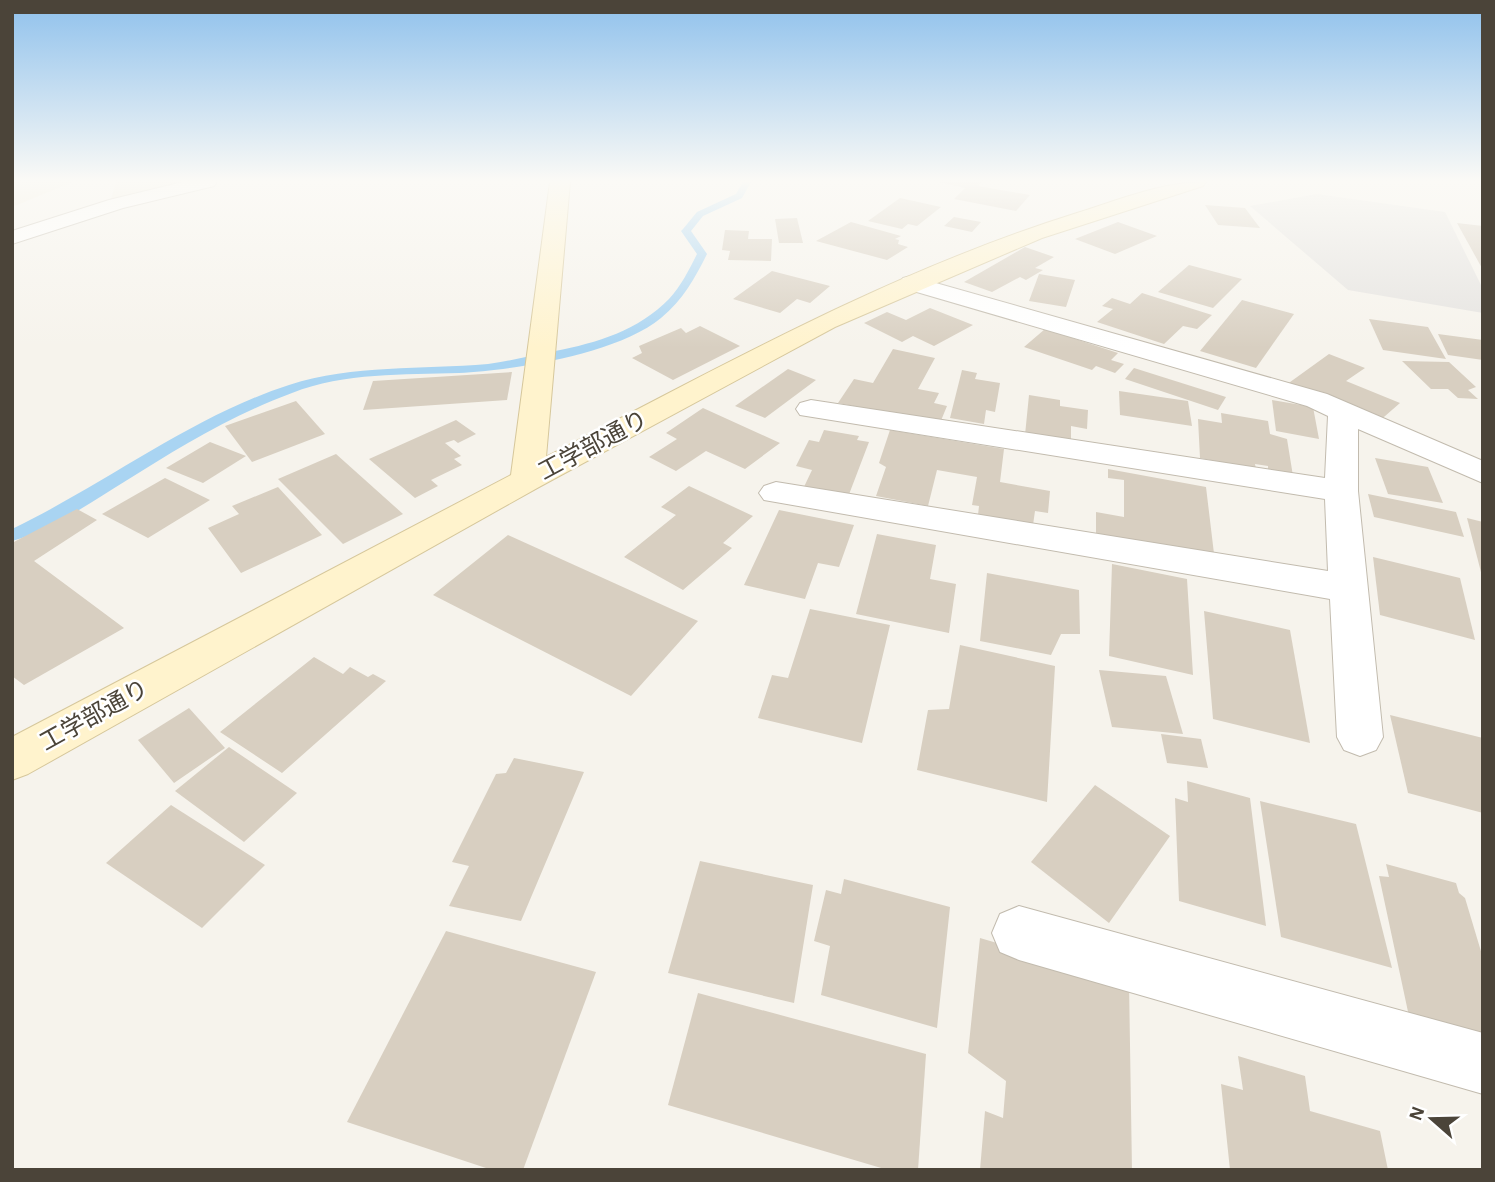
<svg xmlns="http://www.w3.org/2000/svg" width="1495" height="1182" viewBox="0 0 1495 1182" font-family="'Alegreya Sans','Noto Sans JP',sans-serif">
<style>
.education{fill:#efe8d6}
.parking{fill:#e5e3e0}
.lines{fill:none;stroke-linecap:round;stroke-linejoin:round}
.stream{fill:#a9d4f2;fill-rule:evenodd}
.building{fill:#d8cfc1}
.street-casing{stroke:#c2bbae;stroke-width:2}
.secondary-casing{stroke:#d6c79b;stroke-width:2}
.street{fill:#fff;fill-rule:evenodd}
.secondary{fill:#fff3cd;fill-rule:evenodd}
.labels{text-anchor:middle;stroke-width:5;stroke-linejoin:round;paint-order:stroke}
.street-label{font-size:24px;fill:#4b4439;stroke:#fff}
</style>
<rect width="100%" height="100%" fill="#f6f3ec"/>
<g class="education">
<path d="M 12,182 L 73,182 L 12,207 Z"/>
<path d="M 116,182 L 192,182 L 110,202 Z"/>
</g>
<path class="parking" d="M 1317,194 L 1445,212 L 1483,289 L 1483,313 L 1348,290 L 1250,206 Z"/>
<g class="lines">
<path class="stream" d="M 743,182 L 751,182 L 742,198 L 703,216 L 691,231 L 707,254 C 695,278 683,300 661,318 C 617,354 516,370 459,373 C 404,375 345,372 292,393 C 232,415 178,448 124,482 C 92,502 49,531 12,541 L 12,529 C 104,485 192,416 289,385 C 354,364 421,370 488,364 C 511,361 533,355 555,351 C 597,343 639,330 669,299 C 681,286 689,270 697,254 L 681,231 L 683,229 L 697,212 L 736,194 Z"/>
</g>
<g class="building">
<path d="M 939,182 L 982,182 L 978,186 L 1030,195 L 1016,211 L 954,199 L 965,188 Z"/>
<path d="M 900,198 L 941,207 L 917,226 L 908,224 L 902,229 L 868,221 Z"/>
<path d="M 1205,205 L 1245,208 L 1260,228 L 1218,225 Z"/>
<path d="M 954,217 L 981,222 L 972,232 L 944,226 Z"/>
<path d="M 797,218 L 803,243 L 779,243 L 775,219 Z"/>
<path d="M 851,222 L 901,236 L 895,239 L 899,240 L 898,244 L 908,247 L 887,260 L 816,241 Z"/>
<path d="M 1118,222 L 1157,236 L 1115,254 L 1075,239 Z"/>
<path d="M 1457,223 L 1483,226 L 1483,270 Z"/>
<path d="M 725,230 L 749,231 L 748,239 L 772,239 L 771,261 L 728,260 L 730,251 L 722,250 Z"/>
<path d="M 1025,247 L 1054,257 L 1035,268 L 1043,270 L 1026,280 L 1020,277 L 992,292 L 964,282 Z"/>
<path d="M 1189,265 L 1242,279 L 1213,308 L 1158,292 Z"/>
<path d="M 772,271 L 830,286 L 810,303 L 797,299 L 780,313 L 733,299 Z"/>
<path d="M 1039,274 L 1075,280 L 1066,307 L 1029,301 Z"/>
<path d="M 1142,293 L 1212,315 L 1197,329 L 1183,326 L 1164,344 L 1097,322 L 1113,309 L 1102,306 L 1112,298 L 1130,304 Z"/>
<path d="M 1242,300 L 1294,314 L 1256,368 L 1200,351 Z"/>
<path d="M 930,308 L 973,325 L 934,346 L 913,336 L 902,342 L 864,323 L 887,312 L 906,320 Z"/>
<path d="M 1369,319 L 1428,327 L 1446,359 L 1383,350 Z"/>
<path d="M 700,326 L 740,346 L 673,380 L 632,358 L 642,353 L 639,346 L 681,328 L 686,333 Z"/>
<path d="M 1045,329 L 1118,353 L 1111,360 L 1124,364 L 1115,373 L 1096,366 L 1092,370 L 1024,347 Z"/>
<path d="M 1438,334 L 1483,340 L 1483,360 L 1448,355 Z"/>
<path d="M 893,349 L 935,358 L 918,389 L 939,393 L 934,403 L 947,406 L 940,423 L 838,403 L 854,379 L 873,383 Z"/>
<path d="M 1329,354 L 1365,368 L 1346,381 L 1400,403 L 1377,423 L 1286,385 Z"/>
<path d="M 1402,361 L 1449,362 L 1476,387 L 1468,390 L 1478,399 L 1458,398 L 1448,389 L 1431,389 Z"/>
<path d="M 1134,368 L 1226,397 L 1218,410 L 1125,379 Z"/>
<path d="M 788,369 L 816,380 L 765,418 L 735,406 Z"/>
<path d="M 962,370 L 977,373 L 975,379 L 1000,383 L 995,412 L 986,410 L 984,424 L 950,418 Z"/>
<path d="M 512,372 L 507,400 L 363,410 L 373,381 Z"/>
<path d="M 1119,391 L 1188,401 L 1192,426 L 1120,415 Z"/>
<path d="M 1029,395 L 1060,400 L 1060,406 L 1088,410 L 1087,429 L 1071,426 L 1071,442 L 1025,435 Z"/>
<path d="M 1272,400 L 1313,407 L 1319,439 L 1276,431 Z"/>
<path d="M 296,401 L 325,434 L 252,462 L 225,426 Z"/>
<path d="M 703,408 L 780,443 L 745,469 L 706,451 L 676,471 L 649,457 L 677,439 L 666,433 Z"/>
<path d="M 1221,413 L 1268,421 L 1270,434 L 1287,439 L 1293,476 L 1268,471 L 1268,466 L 1255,464 L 1256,469 L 1200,458 L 1198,419 L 1222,423 Z"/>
<path d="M 456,420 L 476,434 L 458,443 L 454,440 L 445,443 L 461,456 L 454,459 L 462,465 L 431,480 L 438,486 L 415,498 L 369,459 Z"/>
<path d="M 824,430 L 859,436 L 857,440 L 869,442 L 848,497 L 803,489 L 812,470 L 796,466 L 809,440 L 819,442 Z"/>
<path d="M 890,430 L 1004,449 L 1000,482 L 1050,491 L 1048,513 L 1035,511 L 1033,525 L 978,515 L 979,506 L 972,505 L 977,477 L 937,470 L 928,506 L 876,496 L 886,467 L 879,463 Z"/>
<path d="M 210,442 L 246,456 L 203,483 L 166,468 Z"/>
<path d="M 336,454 L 403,514 L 343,544 L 278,479 Z"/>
<path d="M 1375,458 L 1428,467 L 1443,503 L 1388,494 Z"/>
<path d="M 1108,469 L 1206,487 L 1215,562 L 1096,539 L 1096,512 L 1124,517 L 1124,480 L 1108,478 Z"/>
<path d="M 165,478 L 210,500 L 148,538 L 102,514 Z"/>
<path d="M 689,486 L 753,516 L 723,543 L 732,548 L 683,590 L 624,557 L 676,515 L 661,507 Z"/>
<path d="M 278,487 L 322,535 L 241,573 L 208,528 L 239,514 L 232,506 Z"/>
<path d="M 1368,494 L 1456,512 L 1464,537 L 1374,517 Z"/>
<path d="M 77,509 L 97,520 L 34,561 L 124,628 L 24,685 L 12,676 L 12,543 Z"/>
<path d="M 779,510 L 854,525 L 839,567 L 818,563 L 805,599 L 744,585 Z"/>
<path d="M 1467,518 L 1483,522 L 1483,576 L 1482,576 Z"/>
<path d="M 877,534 L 936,545 L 930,579 L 956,584 L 949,633 L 856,614 Z"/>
<path d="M 508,535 L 698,621 L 631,696 L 433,595 Z"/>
<path d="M 1373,557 L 1460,578 L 1475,640 L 1380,615 Z"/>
<path d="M 1112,564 L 1187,579 L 1193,675 L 1109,656 Z"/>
<path d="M 987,573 L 1079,590 L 1080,634 L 1061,634 L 1051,655 L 980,641 Z"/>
<path d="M 810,609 L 890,625 L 862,743 L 758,718 L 772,675 L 788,678 Z"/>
<path d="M 1204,611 L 1290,630 L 1310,743 L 1213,719 Z"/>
<path d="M 960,645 L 1055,666 L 1047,802 L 917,770 L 928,710 L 949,709 Z"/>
<path d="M 314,657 L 343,674 L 350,667 L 368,677 L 373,674 L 386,681 L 282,773 L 220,732 Z"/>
<path d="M 1099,670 L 1166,676 L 1183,734 L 1112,727 Z"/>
<path d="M 189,708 L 225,748 L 174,783 L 138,740 Z"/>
<path d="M 1390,715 L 1483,738 L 1483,813 L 1408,793 Z"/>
<path d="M 1161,734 L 1201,739 L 1208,768 L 1167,763 Z"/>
<path d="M 229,747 L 297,793 L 244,842 L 175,791 Z"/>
<path d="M 514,758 L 584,772 L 521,921 L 449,906 L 469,866 L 452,862 L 496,774 L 506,773 Z"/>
<path d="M 1187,781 L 1250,798 L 1266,926 L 1179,901 L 1175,798 L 1188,802 Z"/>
<path d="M 1095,785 L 1170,836 L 1109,923 L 1031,862 Z"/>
<path d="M 1260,801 L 1356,824 L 1392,968 L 1281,937 Z"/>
<path d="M 171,805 L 265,865 L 202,928 L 106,863 Z"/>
<path d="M 700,861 L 813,885 L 794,1003 L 668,973 Z"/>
<path d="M 1386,864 L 1456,883 L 1459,893 L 1465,898 L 1483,958 L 1483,1044 L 1410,1021 L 1379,876 L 1389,877 Z"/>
<path d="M 844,879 L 950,907 L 937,1028 L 821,995 L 830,946 L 814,941 L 826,890 L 841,894 Z"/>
<path d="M 446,931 L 596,972 L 523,1170 L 492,1170 L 347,1122 Z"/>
<path d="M 980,938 L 1129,982 L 1132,1170 L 980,1170 L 985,1111 L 1003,1118 L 1006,1081 L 968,1053 Z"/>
<path d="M 698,993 L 926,1054 L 918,1170 L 888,1170 L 668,1105 Z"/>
<path d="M 1238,1056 L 1305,1076 L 1310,1111 L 1380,1131 L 1388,1170 L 1230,1170 L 1221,1084 L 1243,1090 Z"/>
</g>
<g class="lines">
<g class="street-casing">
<g id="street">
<path d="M 183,182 L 217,182 L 214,186 L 123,208 L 12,244 L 12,231 L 109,200 Z"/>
<path d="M 911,276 L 1327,394 L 1483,461 L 1483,483 L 1358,429 L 1358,491 L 1383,737 L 1376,750 L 1360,756 L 1344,750 L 1337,737 L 1330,599 L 764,500 L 759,493 L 764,486 L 776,482 L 1328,571 L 1325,499 L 800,415 L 796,409 L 800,403 L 811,400 L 1325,478 L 1328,416 L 1307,406 L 903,288 L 899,283 L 903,278 Z"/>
<path d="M 1019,906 L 1483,1033 L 1483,1094 L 1019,960 L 1000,952 L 992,933 L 1000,914 Z"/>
</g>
</g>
<g class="secondary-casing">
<path id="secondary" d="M 550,182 L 570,182 L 546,457 C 718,368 891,271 1077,213 C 1119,200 1161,182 1206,182 L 1203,186 L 1042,238 L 835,327 L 539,487 L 28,774 L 12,780 L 12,737 L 511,475 Z"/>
</g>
<use href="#street" class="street"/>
<use href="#secondary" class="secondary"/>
</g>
<linearGradient id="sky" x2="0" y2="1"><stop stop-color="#8fc1ec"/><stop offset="0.52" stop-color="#fbfaf6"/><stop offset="1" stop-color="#fbfaf6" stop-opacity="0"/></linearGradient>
<rect width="1495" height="348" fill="url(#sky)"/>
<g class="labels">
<g class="street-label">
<text transform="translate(593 445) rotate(-28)" y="8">工学部通り</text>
<text transform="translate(94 715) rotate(-29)" y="8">工学部通り</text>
</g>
</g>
<rect width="1495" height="1182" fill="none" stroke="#4b4439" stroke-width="28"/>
<g transform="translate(1432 1119) rotate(290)" stroke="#ffffff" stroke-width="5" paint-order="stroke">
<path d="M0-5L12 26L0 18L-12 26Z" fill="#4b4439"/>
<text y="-10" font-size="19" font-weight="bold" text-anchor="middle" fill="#4b4439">N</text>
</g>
</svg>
